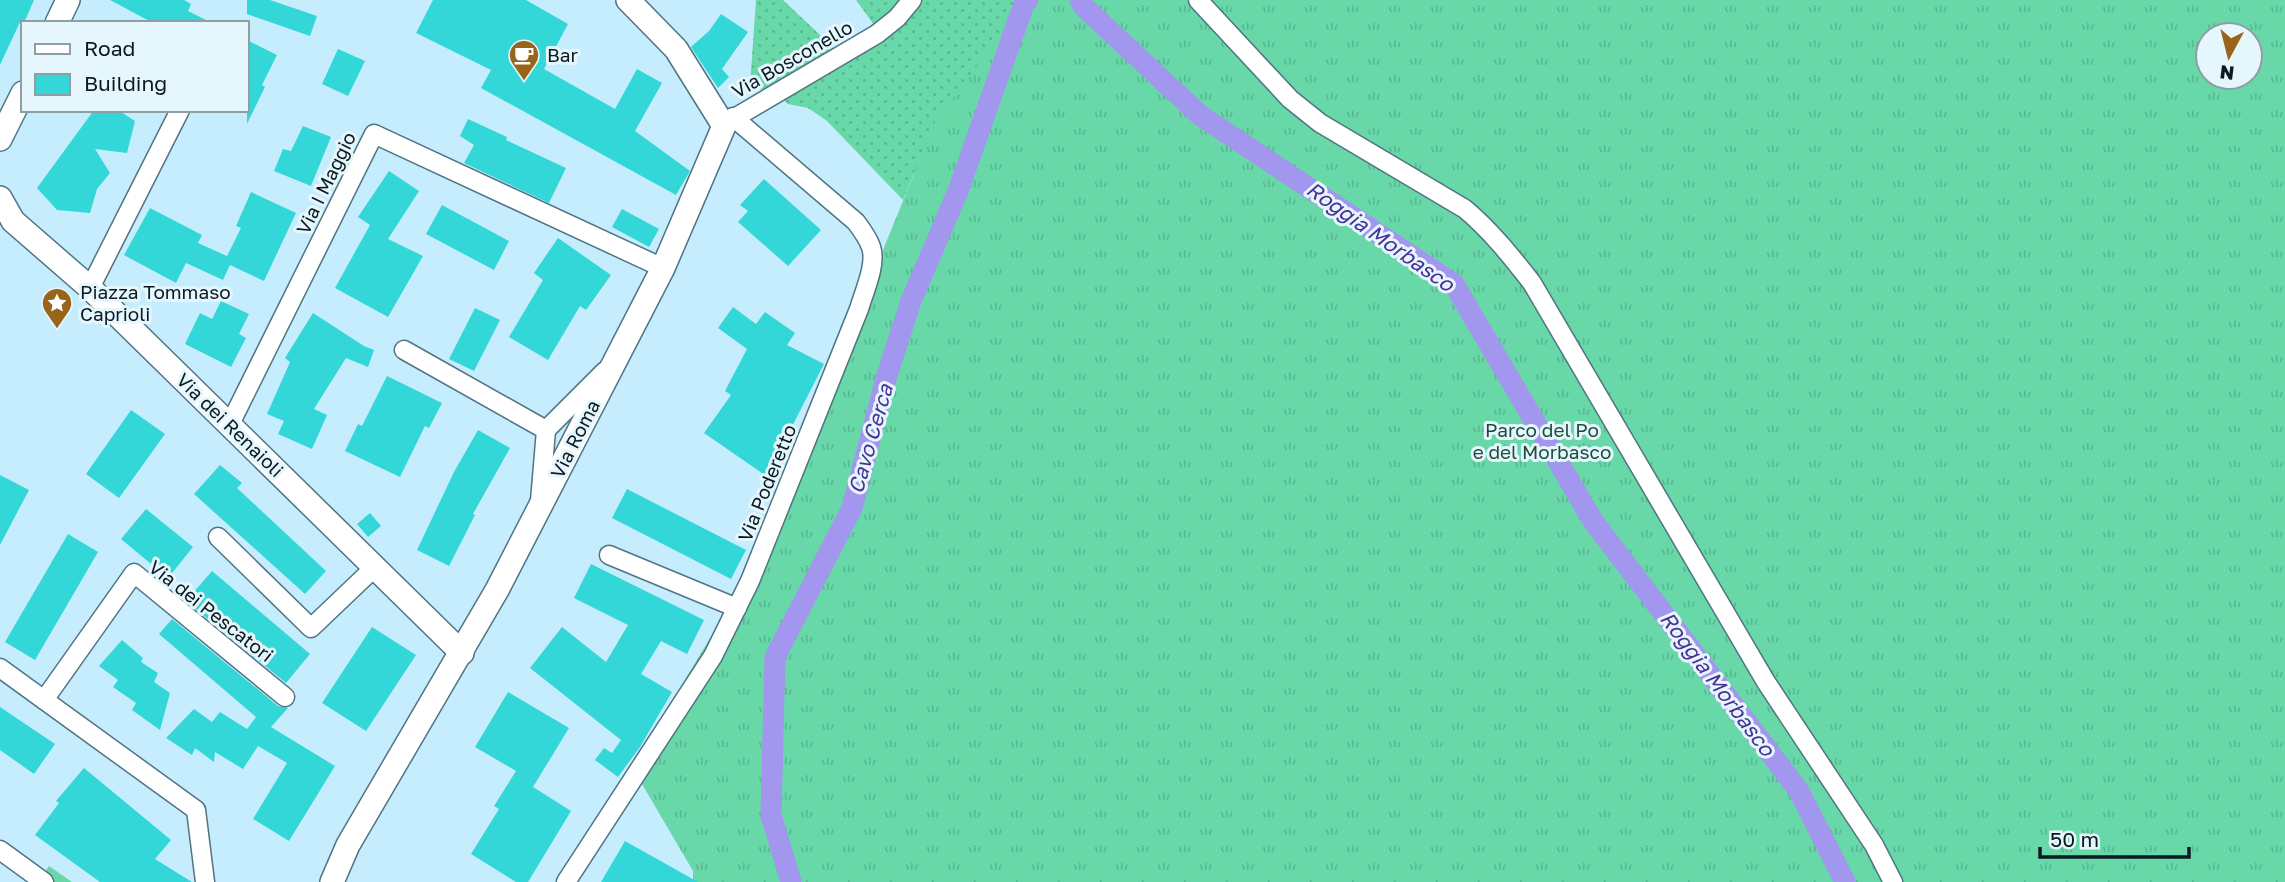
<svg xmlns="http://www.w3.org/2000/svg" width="2285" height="882" viewBox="0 0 2285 882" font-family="'Golos Text',sans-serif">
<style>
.grass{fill:url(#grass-tufts);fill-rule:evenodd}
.garden{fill:url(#garden-dots)}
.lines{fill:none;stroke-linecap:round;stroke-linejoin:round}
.canal{stroke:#a296ee;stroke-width:21}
.building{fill:#33d7d7}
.minor-casing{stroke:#507483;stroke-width:21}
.tertiary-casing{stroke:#507483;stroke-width:26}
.minor{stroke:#fff;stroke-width:18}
.tertiary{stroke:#fff;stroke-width:23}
.labels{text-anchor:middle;stroke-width:6;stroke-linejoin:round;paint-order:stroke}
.poi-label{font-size:19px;fill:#0b1a20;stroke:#e6f6fd;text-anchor:start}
.street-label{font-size:19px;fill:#0b1a20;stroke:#e6f6fd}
.park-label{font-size:19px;fill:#1d4d3a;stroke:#e6f6fd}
.water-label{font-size:21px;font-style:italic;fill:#4b3197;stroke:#e6f6fd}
</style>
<defs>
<pattern id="grass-tufts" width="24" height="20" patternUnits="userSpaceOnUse" patternTransform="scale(1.75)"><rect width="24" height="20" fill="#68d8a9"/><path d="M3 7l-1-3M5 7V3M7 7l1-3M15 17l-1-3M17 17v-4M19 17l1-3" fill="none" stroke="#59b991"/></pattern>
<pattern id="garden-dots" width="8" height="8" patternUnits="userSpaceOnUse" patternTransform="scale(1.75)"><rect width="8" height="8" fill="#68d8a9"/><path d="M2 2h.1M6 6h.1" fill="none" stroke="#59b991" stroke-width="1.8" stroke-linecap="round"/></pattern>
</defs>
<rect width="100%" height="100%" fill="#c5edfe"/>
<g class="grass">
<path d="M 946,0 L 2285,0 L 2285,882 L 693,882 L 693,871 L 632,767 L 755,564 L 914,174 ZM 2208,35 L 2250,35 L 2250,77 L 2208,77 Z"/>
<path d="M 49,866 L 72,882 L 38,882 Z"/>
</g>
<path class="garden" d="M 756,0 L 783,0 L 838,52 L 877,29 L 856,0 L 982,0 L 987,2 L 991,0 L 1018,0 L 989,50 L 935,122 L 903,200 L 827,121 L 808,108 L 788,104 L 777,94 L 750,86 Z"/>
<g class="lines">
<g class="canal">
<path d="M 1080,0 L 1084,7 L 1201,116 L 1454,284 L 1593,521 L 1799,791 L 1845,882"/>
<path d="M 791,882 L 771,815 L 775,657 L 852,508 L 887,375 L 911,301 L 958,191 L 1024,4 L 1028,0"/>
</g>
</g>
<g class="building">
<path d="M 0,0 L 34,0 L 24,23 L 20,22 L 0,65 Z"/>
<path d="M 110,0 L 184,0 L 191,4 L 188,11 L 212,23 L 153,23 Z"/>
<path d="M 247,0 L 270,0 L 317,16 L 310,36 L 247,14 Z"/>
<path d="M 433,0 L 526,0 L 568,24 L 544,69 L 615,109 L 637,69 L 662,83 L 635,131 L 690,171 L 676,195 L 481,88 L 491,70 L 416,33 Z"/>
<path d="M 721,14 L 748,32 L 722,69 L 729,77 L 718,88 L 691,47 L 709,31 Z"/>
<path d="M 247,40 L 277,55 L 262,85 L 265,87 L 247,124 Z"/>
<path d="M 338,49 L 365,61 L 348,96 L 322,84 Z"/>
<path d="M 94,110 L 118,110 L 135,121 L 127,153 L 95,149 L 110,173 L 97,189 L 90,213 L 57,210 L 37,188 Z"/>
<path d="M 468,119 L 507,137 L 506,140 L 566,168 L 549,203 L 464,163 L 474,145 L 460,136 Z"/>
<path d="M 303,126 L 331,137 L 311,186 L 274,171 L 283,149 L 291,151 Z"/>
<path d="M 389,171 L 419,191 L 388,239 L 423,256 L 388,317 L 335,288 L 370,225 L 358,217 Z"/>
<path d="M 764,179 L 821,230 L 788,266 L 738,222 L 748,211 L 740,205 Z"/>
<path d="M 251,192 L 296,213 L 264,281 L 230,265 L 223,280 L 186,263 L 176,283 L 124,255 L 150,208 L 202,235 L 198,243 L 227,256 L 241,228 L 236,226 Z"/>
<path d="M 442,205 L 509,241 L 494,270 L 426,234 Z"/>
<path d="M 622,209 L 659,229 L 649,247 L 612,227 Z"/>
<path d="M 558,238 L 611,275 L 586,310 L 580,306 L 548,360 L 509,337 L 543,280 L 534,273 Z"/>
<path d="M 221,301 L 249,314 L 239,334 L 246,338 L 231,367 L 185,344 L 200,313 L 212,319 Z"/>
<path d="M 733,307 L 756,324 L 765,312 L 795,333 L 787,345 L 824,364 L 781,448 L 787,452 L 769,478 L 704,433 L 731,395 L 725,391 L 747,349 L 718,328 Z"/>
<path d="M 475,308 L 500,320 L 474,371 L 449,359 Z"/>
<path d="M 313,313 L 364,346 L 374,350 L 368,367 L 346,358 L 314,409 L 327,415 L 312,449 L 278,434 L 284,421 L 267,414 L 290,362 L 285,358 Z"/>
<path d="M 387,376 L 442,403 L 429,428 L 425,426 L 400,477 L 345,451 L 358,424 L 362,426 Z"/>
<path d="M 131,410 L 165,434 L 119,498 L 86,474 Z"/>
<path d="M 478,430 L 510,448 L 473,514 L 475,515 L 449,566 L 417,550 L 454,472 Z"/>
<path d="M 220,465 L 242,483 L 237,488 L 326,571 L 305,594 L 194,494 Z"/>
<path d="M 0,475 L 29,490 L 0,545 Z"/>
<path d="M 627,489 L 746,550 L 731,579 L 612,518 Z"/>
<path d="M 146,509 L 193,547 L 168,578 L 121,539 Z"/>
<path d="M 370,513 L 381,526 L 368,537 L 357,524 Z"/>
<path d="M 68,534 L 98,552 L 35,660 L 5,642 Z"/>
<path d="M 591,564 L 704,620 L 687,654 L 661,641 L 641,674 L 672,692 L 640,747 L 618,777 L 595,760 L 604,748 L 612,753 L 621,740 L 530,668 L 562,627 L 606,662 L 628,625 L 574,598 Z"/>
<path d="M 212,571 L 310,654 L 286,683 L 186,601 Z"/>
<path d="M 172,619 L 278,706 L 288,708 L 271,727 L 335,766 L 289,841 L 253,819 L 287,763 L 258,746 L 243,769 L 215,752 L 214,762 L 195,748 L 192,755 L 166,738 L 194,709 L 212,722 L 220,712 L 247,729 L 256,717 L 159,634 Z"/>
<path d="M 372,627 L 416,655 L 366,731 L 322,703 Z"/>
<path d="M 122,640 L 143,658 L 141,662 L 158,673 L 154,682 L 170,693 L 160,730 L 132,710 L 136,703 L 113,687 L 118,680 L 99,666 Z"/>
<path d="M 508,692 L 569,728 L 533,787 L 571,811 L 528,882 L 516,882 L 471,854 L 499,809 L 494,806 L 516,771 L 475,747 Z"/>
<path d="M 0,707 L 55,744 L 34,774 L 0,750 Z"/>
<path d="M 84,768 L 171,840 L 155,859 L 192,882 L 100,882 L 35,835 L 59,803 L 56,801 Z"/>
<path d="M 625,841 L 698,882 L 601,882 Z"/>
</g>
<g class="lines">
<g class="minor-casing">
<g id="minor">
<path d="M 1198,0 L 1290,99 L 1320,123 L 1465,209 C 1491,231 1511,256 1532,283 L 1766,682 L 1874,845 L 1893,882"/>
<path d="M 726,123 L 877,34 L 897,18 L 912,0"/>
<path d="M 90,288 L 180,110"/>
<path d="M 404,350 L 546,430 L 540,501"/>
<path d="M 230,424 L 374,134 L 663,268"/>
<path d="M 546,430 L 605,371"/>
<path d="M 218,537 L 311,628 L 375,567"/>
<path d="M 609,555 L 737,608"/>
<path d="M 0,668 L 196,810 L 205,882"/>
<path d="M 44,700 L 134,573 L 285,697"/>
<path d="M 0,850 L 44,882"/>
<path d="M 566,882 L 713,656 L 750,581 L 859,309 C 864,292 877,264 871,247 C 868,238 862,230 856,222 L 733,117"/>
</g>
</g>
<g class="tertiary-casing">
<g id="tertiary">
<path d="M 57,23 L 68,0"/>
<path d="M 0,139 L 23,93"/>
<path d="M 0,198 L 13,221 L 90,288 L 462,653"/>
<path d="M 332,882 L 348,845 L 497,590 L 663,268 L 724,126 L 676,49 L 628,0"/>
</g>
</g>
<use href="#minor" class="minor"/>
<use href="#tertiary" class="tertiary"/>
</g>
<defs>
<g id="cafe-pin" transform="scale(1.575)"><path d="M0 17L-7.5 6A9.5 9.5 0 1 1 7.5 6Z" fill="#98641a" stroke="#e6f6fd"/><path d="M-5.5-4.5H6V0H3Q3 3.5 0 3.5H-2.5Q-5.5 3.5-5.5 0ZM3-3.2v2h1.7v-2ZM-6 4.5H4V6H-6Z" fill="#fff"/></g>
<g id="sight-pin" transform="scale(1.575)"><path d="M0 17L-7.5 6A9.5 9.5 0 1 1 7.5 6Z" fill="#98641a" stroke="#e6f6fd"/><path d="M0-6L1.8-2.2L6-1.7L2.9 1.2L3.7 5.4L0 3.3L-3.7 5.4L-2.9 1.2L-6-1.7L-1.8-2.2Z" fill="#fff"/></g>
</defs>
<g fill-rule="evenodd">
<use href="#cafe-pin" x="524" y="55"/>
<use href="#sight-pin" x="57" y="303"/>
</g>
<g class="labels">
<g class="poi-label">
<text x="547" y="62">Bar</text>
<text x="80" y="299">Piazza Tommaso<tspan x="80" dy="22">Caprioli</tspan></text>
</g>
<g class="street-label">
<text transform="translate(792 59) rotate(-30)" y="7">Via Bosconello</text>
<text transform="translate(326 183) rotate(-64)" y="7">Via I Maggio</text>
<text transform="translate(230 425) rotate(44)" y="7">Via dei Renaioli</text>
<text transform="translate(575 439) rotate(-63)" y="7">Via Roma</text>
<text transform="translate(767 483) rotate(-68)" y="7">Via Poderetto</text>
<text transform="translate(211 611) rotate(38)" y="7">Via dei Pescatori</text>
</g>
<g class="park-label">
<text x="1542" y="437">Parco del Po<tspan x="1542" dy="22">e del Morbasco</tspan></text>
</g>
<g class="water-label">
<text transform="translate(1380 237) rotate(35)" y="7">Roggia Morbasco</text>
<text transform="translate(871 439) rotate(-74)" y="7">Cavo Cerca</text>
<text transform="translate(1717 684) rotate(53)" y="7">Roggia Morbasco</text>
</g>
</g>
<rect x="21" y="21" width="228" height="91" fill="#e6f6fd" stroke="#8e9ea5" stroke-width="2"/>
<rect x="35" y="44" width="35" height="10" fill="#ffffff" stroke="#8e9ea5" stroke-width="2"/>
<text x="84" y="56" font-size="21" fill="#0b1a20">Road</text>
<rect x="35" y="74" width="35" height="21" fill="#33d7d7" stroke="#8e9ea5" stroke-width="2"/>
<text x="84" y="91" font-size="21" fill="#0b1a20">Building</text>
<g transform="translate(2229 56) rotate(187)"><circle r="33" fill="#e6f6fd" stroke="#8e9ea5" stroke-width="2"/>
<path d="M0-5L12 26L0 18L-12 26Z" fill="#98641a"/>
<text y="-10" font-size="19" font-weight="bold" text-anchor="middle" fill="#0b1a20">N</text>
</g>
<path d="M2040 847v10h149v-10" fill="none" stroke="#0b1a20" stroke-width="3.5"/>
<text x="2050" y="847" font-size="21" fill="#0b1a20" stroke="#e6f6fd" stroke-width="5" paint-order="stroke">50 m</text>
</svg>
